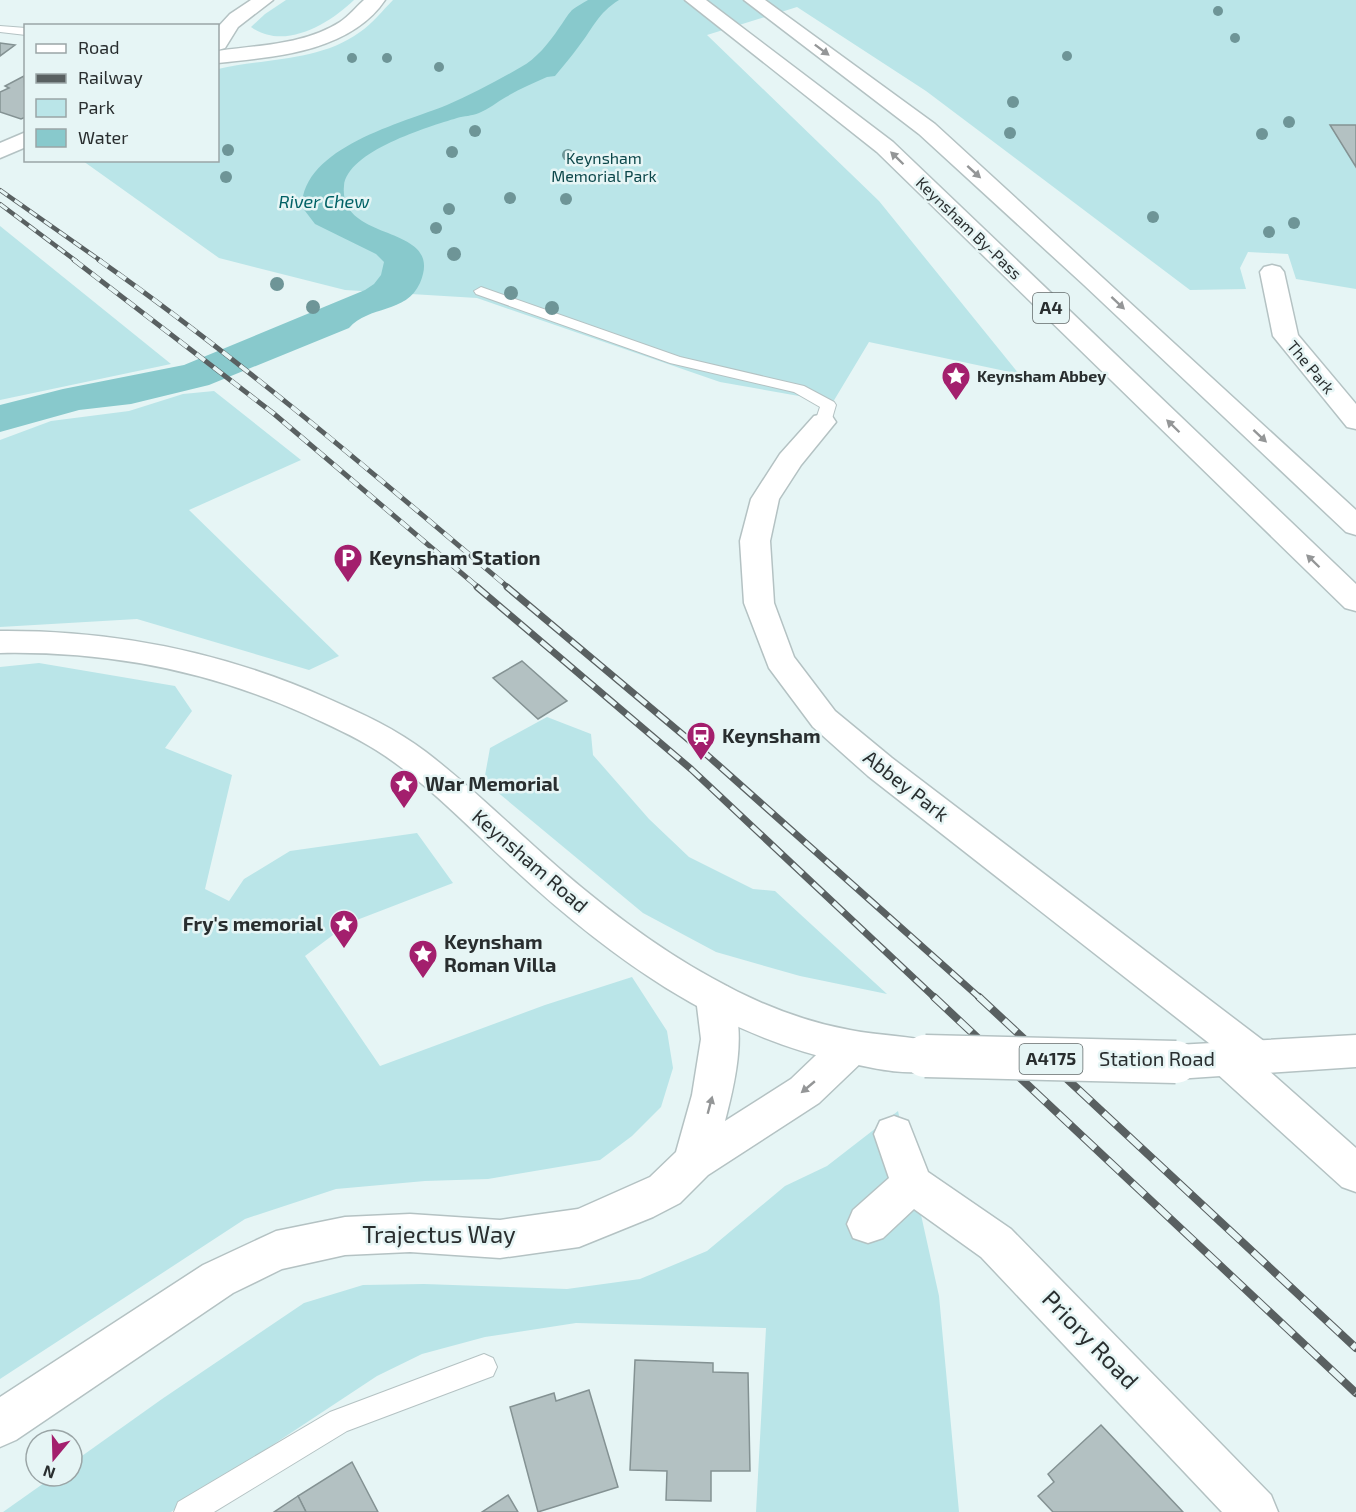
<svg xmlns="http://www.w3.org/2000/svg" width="1356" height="1512" viewBox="0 0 1356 1512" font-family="'Exo 2',sans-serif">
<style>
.green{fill:#bae5e8}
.water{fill:#88c9cc}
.building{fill:#b3c1c2;stroke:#849293;stroke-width:1.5}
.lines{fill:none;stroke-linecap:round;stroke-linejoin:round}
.lane-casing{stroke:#b4c2c3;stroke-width:2}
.street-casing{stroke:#b4c2c3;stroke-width:3}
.secondary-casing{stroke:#b4c2c3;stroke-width:3}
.primary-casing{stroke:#b4c2c3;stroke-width:3}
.highway-casing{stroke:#b4c2c3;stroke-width:3}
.lane{fill:#fff;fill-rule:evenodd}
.street{fill:#fff;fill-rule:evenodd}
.secondary{fill:#fff;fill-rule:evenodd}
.primary{fill:#fff;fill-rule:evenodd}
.highway{fill:#fff;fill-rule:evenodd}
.rail-far3-casing{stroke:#596061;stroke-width:4.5}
.rail-far2-casing{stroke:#596061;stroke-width:5}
.rail-far1-casing{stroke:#596061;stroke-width:7}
.rail-casing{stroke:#596061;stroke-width:8}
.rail-far3{stroke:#e6f5f5;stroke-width:3;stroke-dasharray:9;stroke-linecap:butt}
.rail-far2{stroke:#e6f5f5;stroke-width:4;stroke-dasharray:11;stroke-linecap:butt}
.rail-far1{stroke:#e6f5f5;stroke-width:4.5;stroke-dasharray:14;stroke-linecap:butt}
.rail{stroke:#e6f5f5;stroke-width:6;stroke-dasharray:17;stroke-linecap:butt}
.primary-bridge-casing{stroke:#b4c2c3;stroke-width:45;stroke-linecap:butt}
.primary-bridge{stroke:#fff;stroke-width:42}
.tree{fill:#6e9597}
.oneway{fill:#949697}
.labels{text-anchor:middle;stroke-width:5;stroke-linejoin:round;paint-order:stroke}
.far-park-label{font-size:16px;fill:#0c474a;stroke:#e6f5f5}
.far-street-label{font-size:16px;fill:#292e2f;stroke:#e6f5f5}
.far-poi-label{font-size:16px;font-weight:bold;fill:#292e2f;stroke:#e6f5f5;text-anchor:start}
.far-water-label{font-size:18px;font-style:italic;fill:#006165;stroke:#e6f5f5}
.shield{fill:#e6f5f5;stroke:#626a6a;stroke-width:1.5}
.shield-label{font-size:18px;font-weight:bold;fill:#292e2f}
.poi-label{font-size:20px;font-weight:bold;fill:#292e2f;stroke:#e6f5f5;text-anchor:start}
.street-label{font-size:20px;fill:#292e2f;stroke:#e6f5f5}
.near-street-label{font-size:24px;fill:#292e2f;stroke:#e6f5f5}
</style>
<rect width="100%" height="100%" fill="#e6f5f5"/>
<g class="green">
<path d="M 286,0 L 354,0 C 329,24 284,51 251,27 L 265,14 Z"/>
<path d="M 393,0 L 1356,0 L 1356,289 L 1296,279 L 1288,254 L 1248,252 L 1240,268 L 1246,289 L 1190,290 L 926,91 L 797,7 L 707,35 L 879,201 L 1019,374 L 869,342 L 833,402 L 720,382 L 477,298 L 345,290 L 219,258 L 83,161 L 218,160 L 218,69 C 265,58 319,62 360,32 C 372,24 383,10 393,0 Z"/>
<path d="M 0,226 L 171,364 L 0,400 Z"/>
<path d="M 214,391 L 301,460 L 189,510 L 339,656 L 309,670 L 137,619 L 0,627 L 0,440 L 51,421 L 129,411 L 183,394 Z"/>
<path d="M 39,663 L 175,686 L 192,711 L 165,748 L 232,775 L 205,889 L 229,901 L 244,879 L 290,851 L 417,833 L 453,883 L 349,923 L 305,956 L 380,1066 L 545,1005 L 632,977 L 667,1031 L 673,1068 L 661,1107 L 632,1136 L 600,1160 L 488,1179 L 425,1181 L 336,1189 L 245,1219 L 0,1379 L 0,667 Z"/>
<path d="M 547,717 L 591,734 L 593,755 L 649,819 L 689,857 L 753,889 L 775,891 L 887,994 L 800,976 L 716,952 L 643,913 L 484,781 L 490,748 Z"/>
<path d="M 898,1111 L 939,1296 L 959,1512 L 756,1512 L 766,1328 L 576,1323 L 485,1337 L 422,1354 L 377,1376 L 171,1512 L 3,1512 L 54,1476 L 72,1476 L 72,1463 L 162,1399 L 304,1303 L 363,1285 L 424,1284 L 567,1289 L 640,1279 L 707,1251 L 785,1186 L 827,1166 Z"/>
</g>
<path class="water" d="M 588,0 L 619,0 C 597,14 594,27 579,46 C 571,57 563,66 555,76 L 547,77 C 534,83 519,89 506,97 C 497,102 489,109 479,113 C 472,116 464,116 457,118 C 428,127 347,151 344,186 C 338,245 446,222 420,283 C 406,314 369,305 349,328 L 209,385 L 131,404 L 79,410 L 0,432 L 0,405 L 63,389 L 184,365 L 365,290 L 374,284 L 381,275 L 384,262 L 376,254 L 315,224 L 302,207 C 302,147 403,123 447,105 C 472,94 497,81 521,67 C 536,59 549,43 559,28 C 563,23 567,15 572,10 C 577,6 583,3 588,0 Z"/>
<g class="building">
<path d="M 0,43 L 15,45 L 0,56 Z"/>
<path d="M 24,76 L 26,117 L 21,119 L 0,112 L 0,92 L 9,88 L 5,86 Z"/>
<path d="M 1330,125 L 1356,125 L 1356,167 Z"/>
<path d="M 522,661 L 567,701 L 538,719 L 493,678 Z"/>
<path d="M 635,1360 L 713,1363 L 713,1372 L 748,1373 L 750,1471 L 711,1471 L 711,1501 L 666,1500 L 667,1471 L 630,1470 Z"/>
<path d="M 589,1390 L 618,1487 L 538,1512 L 510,1407 L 554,1393 L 556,1401 Z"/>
<path d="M 1101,1425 L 1183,1512 L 1053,1512 L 1038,1496 L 1054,1482 L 1048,1474 Z"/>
<path d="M 352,1462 L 378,1512 L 306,1512 L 298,1496 Z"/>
<path d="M 508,1495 L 518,1512 L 482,1512 Z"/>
<path d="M 298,1496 L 306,1512 L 274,1512 Z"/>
</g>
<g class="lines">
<g class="lane-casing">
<g id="lane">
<path d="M 0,26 L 26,28 L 26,35 L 0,32 Z"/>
<path d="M 481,287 L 680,357 L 804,386 L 834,402 L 836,405 L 831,422 L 823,427 L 817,425 L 815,422 L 820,407 L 794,392 L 670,363 L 476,294 L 474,291 Z"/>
<path d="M 484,1354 L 493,1358 L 497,1367 L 493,1376 L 347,1431 L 214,1512 L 174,1512 L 178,1502 L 330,1412 Z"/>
</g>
</g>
<g class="street-casing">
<g id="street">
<path d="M 251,0 L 273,0 L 238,27 L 225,48 L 218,50 L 218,27 L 230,14 Z"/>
<path d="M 1272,265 L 1280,267 L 1284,272 L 1298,335 L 1356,404 L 1356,429 L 1347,427 L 1273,336 L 1260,272 L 1264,267 Z"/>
<path d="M 823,414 L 832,416 L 836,422 L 801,465 L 779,499 L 770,541 L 774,603 L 794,657 L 835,711 L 892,758 L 1269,1045 L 1274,1057 L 1267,1069 L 1356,1148 L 1356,1192 L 1342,1187 L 1214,1071 L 1209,1059 L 1214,1047 L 868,776 L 813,727 L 769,668 L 744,603 L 740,541 L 751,499 L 780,454 L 814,416 Z"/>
<path d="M 715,982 L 728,987 C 748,1027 736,1079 725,1121 L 791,1079 L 836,1036 L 850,1032 L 864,1036 L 869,1048 L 864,1060 L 819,1103 L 708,1175 L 680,1203 L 653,1217 L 579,1247 L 500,1258 L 410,1252 L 345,1255 L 282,1269 L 233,1293 L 16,1440 L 0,1447 L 0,1397 L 203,1265 L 276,1231 L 345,1217 L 410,1214 L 500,1220 L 578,1209 L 650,1177 L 676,1152 L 692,1095 L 701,1039 L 696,998 L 702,987 Z"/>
<path d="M 894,1116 L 908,1121 L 928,1172 L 1011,1229 L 1271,1495 L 1278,1512 L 1222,1512 L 981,1257 L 914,1209 L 883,1238 L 868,1243 L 853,1238 L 847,1224 L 853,1210 L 889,1178 L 874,1134 L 880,1121 Z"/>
</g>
</g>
<g class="secondary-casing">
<g id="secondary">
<path d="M 364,0 L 385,0 C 350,52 274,57 218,63 L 218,51 C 258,45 304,45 340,22 C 349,16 356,7 364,0 Z"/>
<path d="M 26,132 L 26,147 L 0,158 L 0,143 Z"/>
</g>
</g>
<g class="primary-casing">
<g id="primary">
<path d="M 0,631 C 115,630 224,652 329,699 C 363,714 396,729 426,752 C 464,781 498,814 534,846 C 588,895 648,943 712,978 C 756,1003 801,1021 850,1030 C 879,1036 911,1035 939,1044 L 944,1056 L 939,1068 C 911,1078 873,1068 844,1062 C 716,1035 608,956 513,868 C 469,828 427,782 376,750 C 354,736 329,725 305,714 C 207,670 107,651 0,653 Z"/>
<path d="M 1356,1035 L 1356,1067 L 1176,1079 L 1162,1074 L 1157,1062 L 1162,1050 L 1176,1045 Z"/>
</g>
</g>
<g class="highway-casing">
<g id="highway">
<path d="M 685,0 L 706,0 L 893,142 L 1356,584 L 1356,611 L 1345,608 L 877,152 Z"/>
<path d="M 744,0 L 765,0 L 935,124 L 1356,510 L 1356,535 L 1346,532 L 1084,285 L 919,134 Z"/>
</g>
</g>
<use href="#lane" class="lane"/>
<use href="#street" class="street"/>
<use href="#secondary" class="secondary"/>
<use href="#primary" class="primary"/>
<use href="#highway" class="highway"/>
<g class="rail-far3-casing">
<g id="rail-far3">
<path d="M 0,190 L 101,261"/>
<path d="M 0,204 L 76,261"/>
</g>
</g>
<g class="rail-far2-casing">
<g id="rail-far2">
<path d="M 74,260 L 273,413 L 479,588"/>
<path d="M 99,260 C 242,361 375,475 509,588"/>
</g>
</g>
<g class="rail-far1-casing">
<g id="rail-far1">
<path d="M 477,587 L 691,769 L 935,998"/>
<path d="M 507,587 L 707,755 L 980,998"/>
</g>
</g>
<g class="rail-casing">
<g id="rail">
<path d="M 934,997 L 1356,1393"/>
<path d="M 979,997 L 1356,1348"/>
</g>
</g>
<use href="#rail-far3" class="rail-far3"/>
<use href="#rail-far2" class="rail-far2"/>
<use href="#rail-far1" class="rail-far1"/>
<use href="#rail" class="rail"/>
<g class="primary-bridge-casing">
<path id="primary-bridge" d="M 925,1056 L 1176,1062"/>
</g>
<use href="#primary-bridge" class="primary-bridge"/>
</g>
<g class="tree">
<circle cx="1218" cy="11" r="5"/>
<circle cx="1235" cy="38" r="5"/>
<circle cx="1067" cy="56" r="5"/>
<circle cx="352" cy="58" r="5"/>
<circle cx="387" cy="58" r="5"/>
<circle cx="439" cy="67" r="5"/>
<circle cx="1013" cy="102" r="6"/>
<circle cx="1289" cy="122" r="6"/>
<circle cx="475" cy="131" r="6"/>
<circle cx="1010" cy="133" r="6"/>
<circle cx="1262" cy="134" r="6"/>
<circle cx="228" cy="150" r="6"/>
<circle cx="452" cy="152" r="6"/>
<circle cx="568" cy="155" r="6"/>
<circle cx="226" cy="177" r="6"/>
<circle cx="510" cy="198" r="6"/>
<circle cx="566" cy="199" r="6"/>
<circle cx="449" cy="209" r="6"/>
<circle cx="1153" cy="217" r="6"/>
<circle cx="1294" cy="223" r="6"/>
<circle cx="436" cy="228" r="6"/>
<circle cx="1269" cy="232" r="6"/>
<circle cx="454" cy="254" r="7"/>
<circle cx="277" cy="284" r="7"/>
<circle cx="511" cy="293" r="7"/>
<circle cx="313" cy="307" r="7"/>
<circle cx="552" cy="308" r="7"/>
</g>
<defs><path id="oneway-solid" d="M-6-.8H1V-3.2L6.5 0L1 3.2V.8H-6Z" transform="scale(1.5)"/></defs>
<g class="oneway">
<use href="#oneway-solid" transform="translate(822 50) rotate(37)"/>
<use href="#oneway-solid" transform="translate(897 158) rotate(-136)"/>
<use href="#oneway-solid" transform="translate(974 172) rotate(42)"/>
<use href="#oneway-solid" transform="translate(1118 303) rotate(43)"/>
<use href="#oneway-solid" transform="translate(1173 426) rotate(-136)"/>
<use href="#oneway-solid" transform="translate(1260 436) rotate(43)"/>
<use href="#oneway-solid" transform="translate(1313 561) rotate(-136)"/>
<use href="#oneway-solid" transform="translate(808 1087) rotate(140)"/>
<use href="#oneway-solid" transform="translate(710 1105) rotate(-75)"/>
</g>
<defs>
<g id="sight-pin" transform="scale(1.5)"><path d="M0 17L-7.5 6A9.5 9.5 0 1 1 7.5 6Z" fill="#a31f6d" stroke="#e6f5f5"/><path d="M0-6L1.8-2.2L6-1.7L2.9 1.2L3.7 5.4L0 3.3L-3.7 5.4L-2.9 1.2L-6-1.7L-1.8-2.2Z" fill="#fff"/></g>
<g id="parking-pin" transform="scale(1.5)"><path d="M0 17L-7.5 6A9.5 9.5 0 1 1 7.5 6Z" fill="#a31f6d" stroke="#e6f5f5"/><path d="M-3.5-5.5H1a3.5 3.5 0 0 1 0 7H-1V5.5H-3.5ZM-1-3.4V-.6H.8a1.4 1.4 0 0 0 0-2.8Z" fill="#fff"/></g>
<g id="station-pin" transform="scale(1.5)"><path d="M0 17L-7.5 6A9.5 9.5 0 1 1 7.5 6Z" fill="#a31f6d" stroke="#e6f5f5"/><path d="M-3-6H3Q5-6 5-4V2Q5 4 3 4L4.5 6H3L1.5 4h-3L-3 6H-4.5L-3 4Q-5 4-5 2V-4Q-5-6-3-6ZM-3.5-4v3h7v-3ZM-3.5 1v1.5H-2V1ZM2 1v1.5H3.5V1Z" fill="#fff"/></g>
</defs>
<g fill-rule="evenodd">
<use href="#sight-pin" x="956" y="376"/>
<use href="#parking-pin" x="348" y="558"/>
<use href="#station-pin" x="701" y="736"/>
<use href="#sight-pin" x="404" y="784"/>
<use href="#sight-pin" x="344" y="924"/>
<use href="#sight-pin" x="423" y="954"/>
</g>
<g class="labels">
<g class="far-park-label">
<text x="604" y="164">Keynsham<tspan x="604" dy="18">Memorial Park</tspan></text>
</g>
<g class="far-street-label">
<text transform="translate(969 228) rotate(44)" y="6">Keynsham By-Pass</text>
<text transform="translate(1311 367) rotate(50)" y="6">The Park</text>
</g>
<g class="far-poi-label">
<text x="977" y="382">Keynsham Abbey</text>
</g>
<g class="far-water-label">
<text x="324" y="208">River Chew</text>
</g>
<g class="shield">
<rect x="1033" y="293" width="36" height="30" rx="4.5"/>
<rect x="1019.5" y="1044" width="63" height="30" rx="4.5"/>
</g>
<g class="shield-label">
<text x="1051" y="314">A4</text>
<text x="1051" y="1065">A4175</text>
</g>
<g class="poi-label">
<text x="369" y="565">Keynsham Station</text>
<text x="722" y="743">Keynsham</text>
<text x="425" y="791">War Memorial</text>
<text x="323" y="931" text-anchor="end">Fry's memorial</text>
<text x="444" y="949">Keynsham<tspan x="444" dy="23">Roman Villa</tspan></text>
</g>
<g class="street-label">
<text transform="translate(906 786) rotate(38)" y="7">Abbey Park</text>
<text transform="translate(530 861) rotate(41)" y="7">Keynsham Road</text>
<text x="1157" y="1066">Station Road</text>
</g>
<g class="near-street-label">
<text x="439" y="1243">Trajectus Way</text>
<text transform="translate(1090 1340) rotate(46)" y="8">Priory Road</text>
</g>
</g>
<rect x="24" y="24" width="195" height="138" fill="#e6f5f5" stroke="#9aa5a6" stroke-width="1.5"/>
<rect x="36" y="44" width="30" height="9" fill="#ffffff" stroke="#9aa5a6" stroke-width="1.5"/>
<text x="78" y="54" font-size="18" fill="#292e2f">Road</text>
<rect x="36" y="74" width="30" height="9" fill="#596061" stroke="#9aa5a6" stroke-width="1.5"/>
<text x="78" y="84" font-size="18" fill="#292e2f">Railway</text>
<rect x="36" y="99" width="30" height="18" fill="#bae5e8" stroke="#9aa5a6" stroke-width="1.5"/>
<text x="78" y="114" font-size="18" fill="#292e2f">Park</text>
<rect x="36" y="129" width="30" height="18" fill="#88c9cc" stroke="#9aa5a6" stroke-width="1.5"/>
<text x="78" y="144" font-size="18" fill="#292e2f">Water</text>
<g transform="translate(54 1458) rotate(199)"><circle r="28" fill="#e6f5f5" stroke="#9aa5a6" stroke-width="1.5"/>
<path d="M0-4.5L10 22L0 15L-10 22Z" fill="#a31f6d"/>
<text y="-9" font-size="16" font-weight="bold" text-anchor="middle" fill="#292e2f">N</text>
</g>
</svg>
